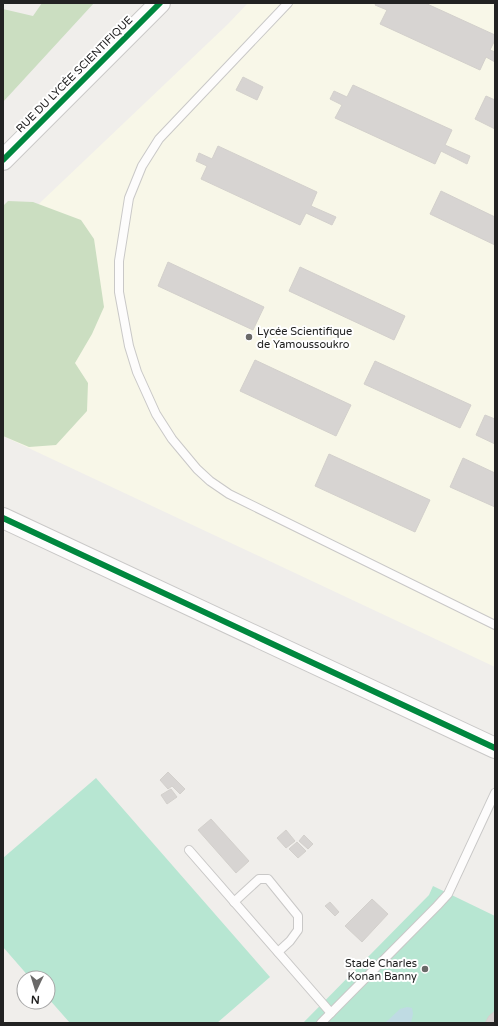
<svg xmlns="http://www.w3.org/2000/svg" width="498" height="1026" viewBox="0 0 498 1026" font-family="'Varela Round',sans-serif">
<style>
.education{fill:#f8f7e8}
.forest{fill:#cbdec1}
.pitch{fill:#b7e6d2}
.water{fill:#bfdbe3}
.building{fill:#d7d4d2;stroke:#d3d0cc}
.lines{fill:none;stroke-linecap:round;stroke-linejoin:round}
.service-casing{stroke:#c9c8c7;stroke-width:10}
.tertiary-casing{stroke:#c9c8c7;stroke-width:22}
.service{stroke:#fdfcfc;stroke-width:8}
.tertiary{stroke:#fdfcfc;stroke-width:20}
.cycleway-casing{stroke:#fff;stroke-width:8}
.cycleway{stroke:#00873e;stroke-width:6}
.poi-dot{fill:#6a6968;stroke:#fff;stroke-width:1.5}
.labels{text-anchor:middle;stroke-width:4;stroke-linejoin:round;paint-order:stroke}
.street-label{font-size:11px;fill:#222;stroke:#fff}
.poi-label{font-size:11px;fill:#222;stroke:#fff;text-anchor:start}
</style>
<rect width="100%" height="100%" fill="#f0eeeb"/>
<path class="education" d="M 248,3 L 495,3 L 495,667 L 3,436 L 3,238 L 228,24 Z"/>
<g class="forest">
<path d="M 42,3 L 94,3 L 3,102 L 3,9 L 33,16 Z"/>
<path d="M 8,201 L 33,202 L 81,220 L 94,239 L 104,307 L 92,334 L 75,363 L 88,383 L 87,411 L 56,445 L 29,447 L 3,436 L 3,206 Z"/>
</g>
<g class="pitch">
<path d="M 96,778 L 270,977 L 217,1023 L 70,1023 L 48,998 L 48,978 L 30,978 L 3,947 L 3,858 Z"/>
<path d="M 433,886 L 495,916 L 495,1023 L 303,1023 L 429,895 Z"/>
</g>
<path class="water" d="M 407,1007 L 412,1008 L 413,1014 L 411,1023 L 385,1023 L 400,1009 Z"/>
<g class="building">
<path d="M 376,3 L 425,3 L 495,35 L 495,40 L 490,50 L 495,52 L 495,62 L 486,57 L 480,70 L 380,24 L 387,10 L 375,5 Z"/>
<path d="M 243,77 L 263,87 L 257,100 L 236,90 Z"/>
<path d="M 353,85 L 452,130 L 445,145 L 470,156 L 467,164 L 441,151 L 435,164 L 335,118 L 342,105 L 330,99 L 334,91 L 347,97 Z"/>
<path d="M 486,96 L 495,100 L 495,129 L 475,119 Z"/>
<path d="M 218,146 L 317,192 L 311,206 L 336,217 L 332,225 L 306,213 L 300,225 L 201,179 L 207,166 L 196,161 L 199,153 L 212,159 Z"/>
<path d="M 441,191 L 495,217 L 495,245 L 430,214 Z"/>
<path d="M 168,262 L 264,307 L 253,330 L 158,286 Z"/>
<path d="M 300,267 L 405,316 L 394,340 L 289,291 Z"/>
<path d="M 255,360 L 351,405 L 336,436 L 240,391 Z"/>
<path d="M 375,361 L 471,405 L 460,428 L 364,384 Z"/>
<path d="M 485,415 L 495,419 L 495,444 L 476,435 Z"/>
<path d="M 329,454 L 430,500 L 415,532 L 315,486 Z"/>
<path d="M 463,458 L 495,473 L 495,507 L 450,487 Z"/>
<path d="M 168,772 L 185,789 L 180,794 L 172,786 L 168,789 L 160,780 Z"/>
<path d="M 171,789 L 177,797 L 167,804 L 161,795 Z"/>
<path d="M 211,819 L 249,861 L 236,873 L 198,830 Z"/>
<path d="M 286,830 L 295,841 L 286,848 L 277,838 Z"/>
<path d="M 304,835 L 313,844 L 308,849 L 299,841 Z"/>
<path d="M 297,842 L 306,851 L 298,858 L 289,849 Z"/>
<path d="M 372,899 L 388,914 L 362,942 L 345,926 Z"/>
<path d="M 330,902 L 339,912 L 335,916 L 325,906 Z"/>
<path d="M 495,1011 L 495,1023 L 485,1023 L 489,1016 Z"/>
</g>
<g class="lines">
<g class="service-casing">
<g id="service">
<path d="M 288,3 L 159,139 L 142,166 L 129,198 L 119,261 L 119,292 L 129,346 L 137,372 L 156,414 L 172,439 L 197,469 L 210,481 L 229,494 L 495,625"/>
<path d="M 189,850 L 331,1013"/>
<path d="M 234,902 L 259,879 L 268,879 L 298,916 L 298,930 L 290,941 L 278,952"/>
<path d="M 321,1023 L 437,906 L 448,894 L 495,793"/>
</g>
</g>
<g class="tertiary-casing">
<g id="tertiary">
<path d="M 3,160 L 160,3"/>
<path d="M 3,518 L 495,748"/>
</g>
</g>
<use href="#service" class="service"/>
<use href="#tertiary" class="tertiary"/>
<g class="cycleway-casing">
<g id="cycleway">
<path d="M 3,160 L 160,3"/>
<path d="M 3,518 L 495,748"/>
</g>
</g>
<use href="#cycleway" class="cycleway"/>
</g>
<g class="poi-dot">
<circle cx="249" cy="337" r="4"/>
<circle cx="425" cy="969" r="4"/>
</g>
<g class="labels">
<g class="street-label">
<text transform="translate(74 74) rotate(-45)" y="4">RUE DU LYCÉE SCIENTIFIQUE</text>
</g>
<g class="poi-label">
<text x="257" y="335">Lycée Scientifique<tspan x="257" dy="13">de Yamoussoukro</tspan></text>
<text x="417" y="967" text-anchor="end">Stade Charles<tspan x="417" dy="13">Konan Banny</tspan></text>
</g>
</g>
<rect width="498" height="1026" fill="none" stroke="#222222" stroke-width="8"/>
<g transform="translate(36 990) rotate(184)"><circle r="19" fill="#ffffff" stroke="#a7a7a7"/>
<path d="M0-3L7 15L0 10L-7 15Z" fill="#6a6968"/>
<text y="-6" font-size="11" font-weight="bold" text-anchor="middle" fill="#222222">N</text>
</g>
</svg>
